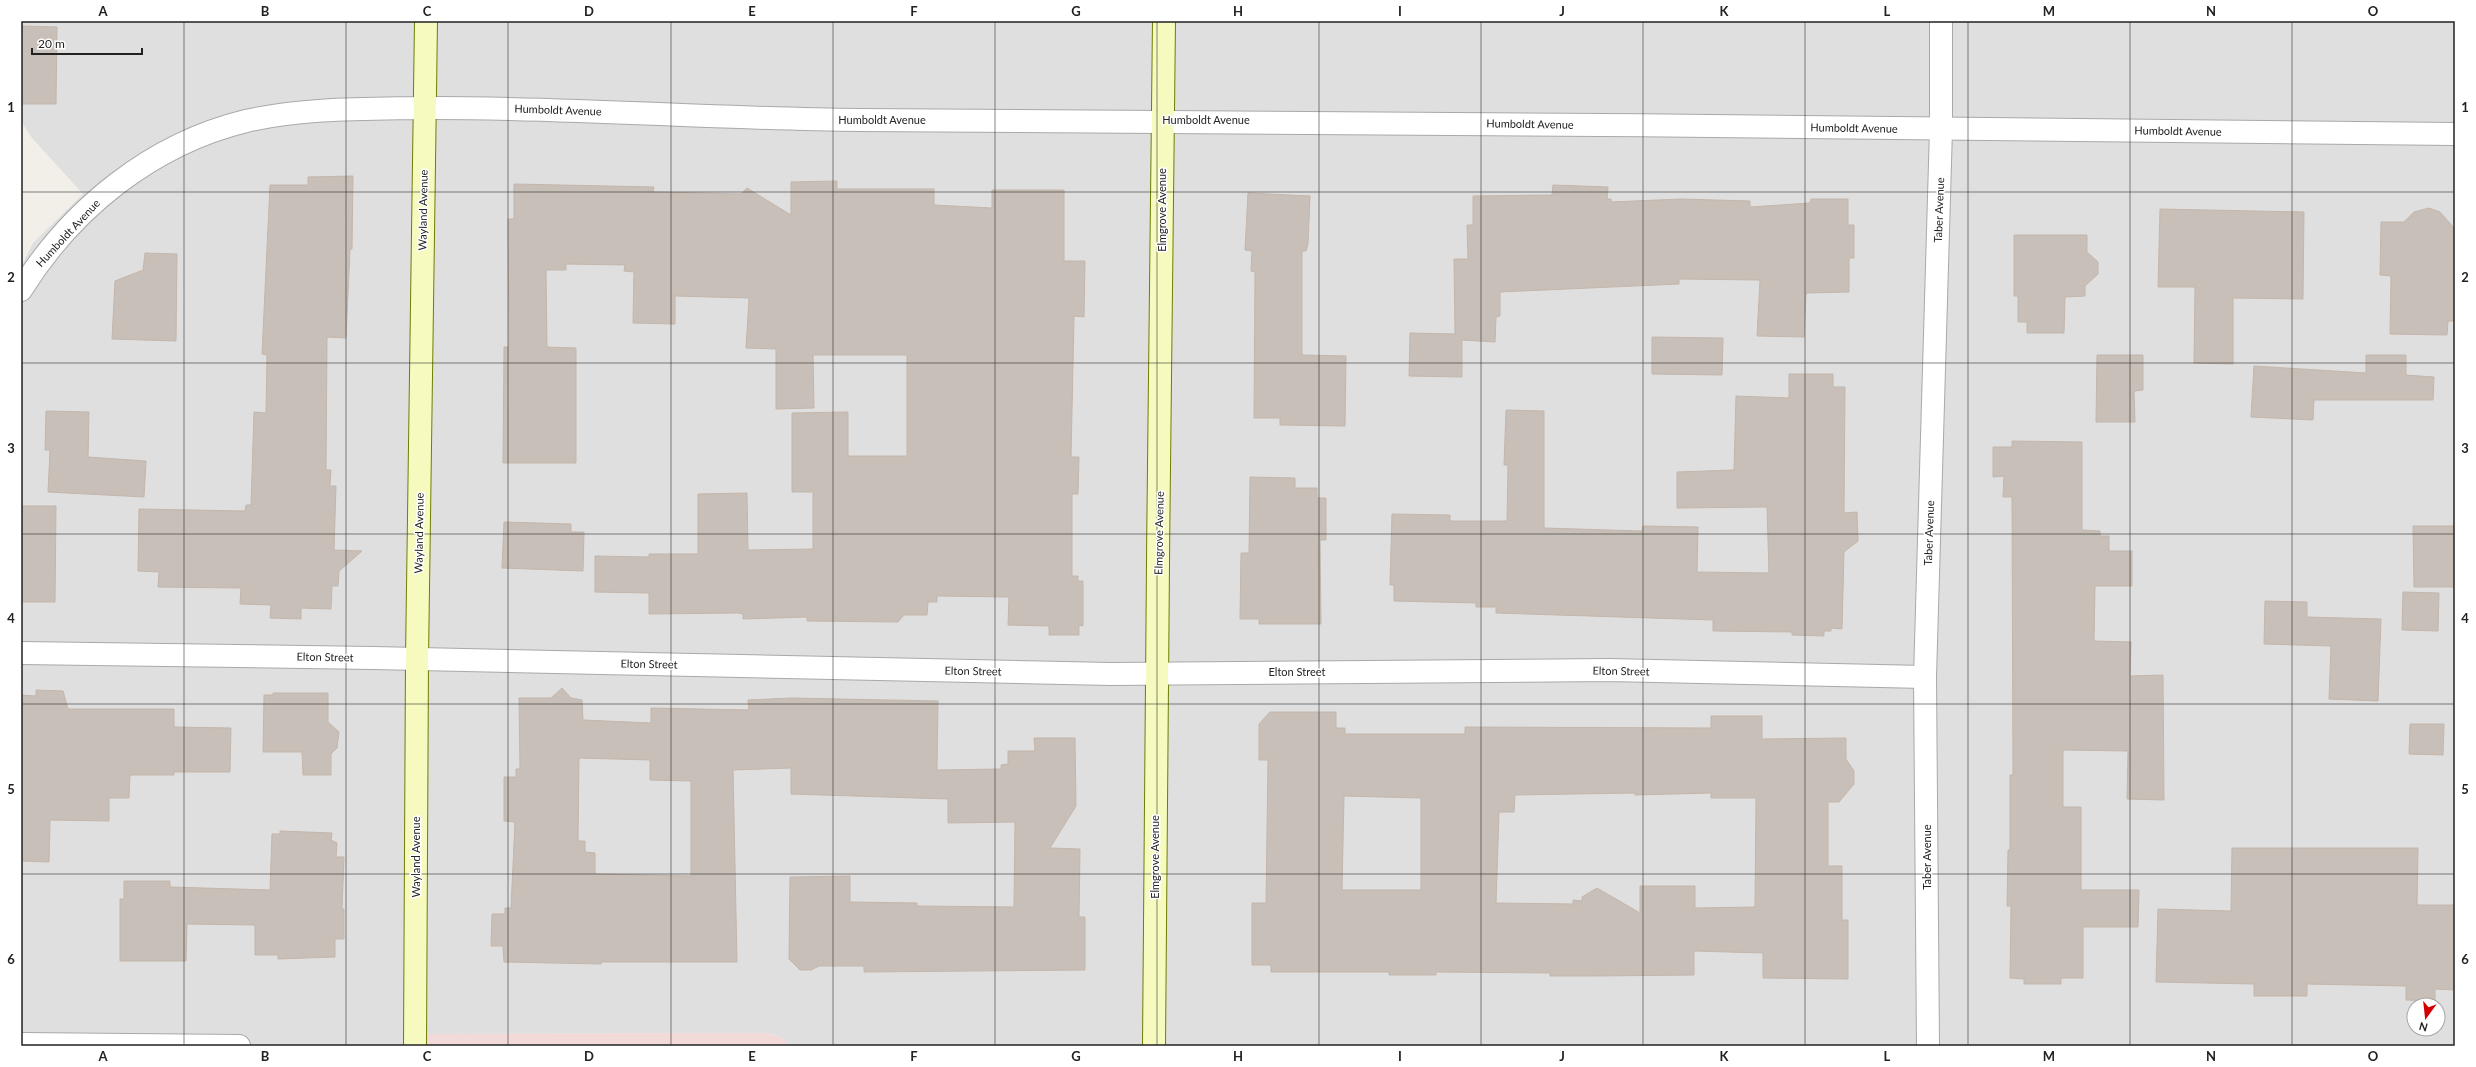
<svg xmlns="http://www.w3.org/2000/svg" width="2476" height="1067" viewBox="0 0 2476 1067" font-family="Lato,sans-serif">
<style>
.residential{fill:#e0dfdf;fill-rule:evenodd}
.commercial{fill:#f2dad9}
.building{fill:#c7bfb8;stroke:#c4b6ab;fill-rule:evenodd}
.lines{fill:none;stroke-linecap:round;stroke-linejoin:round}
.street-casing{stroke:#a9a9a9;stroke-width:24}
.secondary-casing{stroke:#707d05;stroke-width:24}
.street{stroke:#fff;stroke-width:22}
.secondary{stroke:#f7fabf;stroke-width:22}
.grid{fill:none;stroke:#222;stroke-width:1;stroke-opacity:0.55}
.labels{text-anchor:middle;stroke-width:3;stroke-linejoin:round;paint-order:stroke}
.street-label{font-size:11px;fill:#222;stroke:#fff}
.neatline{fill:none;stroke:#222;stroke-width:1.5}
.grid-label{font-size:13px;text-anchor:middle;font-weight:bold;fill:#222}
</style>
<rect width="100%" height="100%" fill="#f2efe9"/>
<path class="residential" d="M 21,21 L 2455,21 L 2455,1046 L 785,1046 L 785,1039 L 769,1033 L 425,1034 L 416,1046 L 21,1046 L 21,267 L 33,243 L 83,194 L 32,138 L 21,121 ZM 2414,1005 L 2438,1005 L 2438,1029 L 2414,1029 Z"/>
<path class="commercial" d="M 768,1033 L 785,1039 L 785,1046 L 416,1046 L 425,1034 Z"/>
<g class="building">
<path d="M 21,26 L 57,27 L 56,104 L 21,104 Z"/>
<path d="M 353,176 L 352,249 L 350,249 L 346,338 L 327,337 L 326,470 L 331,470 L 330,486 L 336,486 L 334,550 L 362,551 L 339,571 L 338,586 L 332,586 L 331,609 L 301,608 L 301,619 L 270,618 L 271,605 L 240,604 L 241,588 L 158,587 L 159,572 L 138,571 L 139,509 L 245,511 L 246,505 L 251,505 L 254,412 L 266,413 L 267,355 L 262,354 L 270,185 L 308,185 L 308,177 Z"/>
<path d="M 837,181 L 837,189 L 934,189 L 934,205 L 992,208 L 992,190 L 1064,190 L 1064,261 L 1085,261 L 1084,317 L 1074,316 L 1071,457 L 1079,457 L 1078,494 L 1072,494 L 1072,576 L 1078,576 L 1078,581 L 1083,581 L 1083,626 L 1079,625 L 1079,635 L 1049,635 L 1049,626 L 1008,625 L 1009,597 L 937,596 L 937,602 L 928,602 L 927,615 L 904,615 L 898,622 L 807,621 L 807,617 L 743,619 L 743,614 L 738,613 L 649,614 L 649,593 L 595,592 L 595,556 L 649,557 L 649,554 L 698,554 L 698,494 L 747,493 L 748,550 L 813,549 L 813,492 L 792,492 L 792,413 L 848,412 L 848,456 L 907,456 L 907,355 L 813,355 L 814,408 L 776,409 L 776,349 L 746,348 L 749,298 L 675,296 L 675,324 L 633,323 L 634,272 L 624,271 L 625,265 L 566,264 L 566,270 L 546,270 L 547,347 L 576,348 L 576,463 L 503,463 L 504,347 L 509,347 L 508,219 L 514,219 L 514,184 L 654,187 L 653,192 L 741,194 L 747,188 L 791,215 L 791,182 Z"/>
<path d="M 1553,185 L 1608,187 L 1607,199 L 1611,199 L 1611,202 L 1681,199 L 1750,201 L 1750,207 L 1810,203 L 1811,199 L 1848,199 L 1848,225 L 1854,225 L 1854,258 L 1849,258 L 1849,292 L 1806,293 L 1804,337 L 1757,336 L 1760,280 L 1679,279 L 1679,284 L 1500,292 L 1500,316 L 1496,317 L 1495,342 L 1462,340 L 1462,377 L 1409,376 L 1410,333 L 1455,334 L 1454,259 L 1468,259 L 1467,225 L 1473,225 L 1473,196 L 1552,195 Z"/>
<path d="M 1248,193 L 1310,196 L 1308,244 L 1306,251 L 1302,251 L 1302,355 L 1346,356 L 1345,426 L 1280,425 L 1280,418 L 1254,418 L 1255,272 L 1251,271 L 1252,251 L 1245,250 Z"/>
<path d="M 2429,208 L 2440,212 L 2455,229 L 2455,321 L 2448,321 L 2447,335 L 2390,334 L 2391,276 L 2380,275 L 2381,222 L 2404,222 L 2414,212 Z"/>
<path d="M 2160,209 L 2304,212 L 2303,299 L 2233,298 L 2233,364 L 2194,363 L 2195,287 L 2158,287 Z"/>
<path d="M 2014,235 L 2087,235 L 2087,252 L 2098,262 L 2098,274 L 2085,286 L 2085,296 L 2065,297 L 2064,333 L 2027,333 L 2027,322 L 2018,322 L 2018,296 L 2014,296 Z"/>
<path d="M 145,253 L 177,254 L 176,341 L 112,339 L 115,281 L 143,270 Z"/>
<path d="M 1652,337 L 1723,338 L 1722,375 L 1652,374 Z"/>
<path d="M 2097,355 L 2143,355 L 2143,390 L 2134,391 L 2135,422 L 2096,422 Z"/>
<path d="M 2366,355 L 2406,355 L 2406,375 L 2434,377 L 2433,400 L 2314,400 L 2313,420 L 2251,417 L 2254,366 L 2366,373 Z"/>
<path d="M 1789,374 L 1833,374 L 1833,387 L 1845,387 L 1844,513 L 1857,512 L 1858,541 L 1844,552 L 1842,629 L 1831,628 L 1831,631 L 1824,631 L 1824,636 L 1792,635 L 1792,632 L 1713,631 L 1713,620 L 1496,613 L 1496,607 L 1476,607 L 1476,603 L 1394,601 L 1394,585 L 1390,585 L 1392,514 L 1450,515 L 1450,521 L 1507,521 L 1508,465 L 1504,465 L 1506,410 L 1544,411 L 1544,528 L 1642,531 L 1643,526 L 1698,527 L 1697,572 L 1769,573 L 1767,507 L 1677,508 L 1677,472 L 1734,470 L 1736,396 L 1789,398 Z"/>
<path d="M 46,411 L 89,412 L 88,457 L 146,461 L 144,497 L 48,492 L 50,450 L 45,450 Z"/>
<path d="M 2012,441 L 2082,442 L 2082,530 L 2100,531 L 2100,536 L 2109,536 L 2109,551 L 2132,551 L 2132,586 L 2095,586 L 2094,641 L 2131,642 L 2130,676 L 2163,675 L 2164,800 L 2127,799 L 2128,751 L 2063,750 L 2063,807 L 2081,807 L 2081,890 L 2139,890 L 2138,927 L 2083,927 L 2083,978 L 2061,978 L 2061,984 L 2024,984 L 2024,979 L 2010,978 L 2011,906 L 2007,906 L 2008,850 L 2010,850 L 2010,775 L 2013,775 L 2012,497 L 2003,497 L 2004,476 L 1993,477 L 1993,447 L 2012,447 Z"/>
<path d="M 1250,477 L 1295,478 L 1295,488 L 1317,488 L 1317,498 L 1326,498 L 1326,540 L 1320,540 L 1321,624 L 1259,624 L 1259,619 L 1240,619 L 1241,553 L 1249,553 Z"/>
<path d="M 21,506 L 56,506 L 55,602 L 21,602 Z"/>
<path d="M 504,522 L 571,524 L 571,532 L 584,532 L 583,571 L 502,568 Z"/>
<path d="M 2413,526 L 2455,526 L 2455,587 L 2414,587 Z"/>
<path d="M 2403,592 L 2439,593 L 2438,631 L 2402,630 Z"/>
<path d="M 2265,601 L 2307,602 L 2307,617 L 2381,619 L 2378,701 L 2329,699 L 2331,646 L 2264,644 Z"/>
<path d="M 562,688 L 571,698 L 582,700 L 583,720 L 651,723 L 651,708 L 749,710 L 748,700 L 792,698 L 938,701 L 937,770 L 1001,769 L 1001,765 L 1008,764 L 1008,751 L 1035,751 L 1034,738 L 1075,738 L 1076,806 L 1050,848 L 1080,849 L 1079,917 L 1085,917 L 1085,970 L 864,972 L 864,966 L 819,966 L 811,970 L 800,970 L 789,959 L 790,877 L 850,876 L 850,902 L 917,903 L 917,906 L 1014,907 L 1015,822 L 948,823 L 948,799 L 791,794 L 791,768 L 733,770 L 737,962 L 601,962 L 601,964 L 504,962 L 503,946 L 491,946 L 492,914 L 505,914 L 505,908 L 511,908 L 515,822 L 504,821 L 504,777 L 516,777 L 516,769 L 520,769 L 519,698 L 551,698 ZM 579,758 L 650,760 L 650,780 L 691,781 L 691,876 L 595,874 L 595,853 L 585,852 L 585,841 L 578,841 Z"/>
<path d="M 36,690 L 63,691 L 68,709 L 174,709 L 174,727 L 231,728 L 230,772 L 174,772 L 174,775 L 130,775 L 129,798 L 109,798 L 109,821 L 50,820 L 49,862 L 21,861 L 21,695 L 36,696 Z"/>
<path d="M 273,693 L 328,693 L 328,722 L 339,732 L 337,748 L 331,754 L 331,775 L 303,775 L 302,752 L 263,752 L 264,695 L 273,695 Z"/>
<path d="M 1270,712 L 1336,712 L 1336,728 L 1345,728 L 1345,734 L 1465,734 L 1465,727 L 1711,728 L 1711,716 L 1762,716 L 1762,739 L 1846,738 L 1846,759 L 1854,771 L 1854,784 L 1839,802 L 1828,802 L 1828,866 L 1842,866 L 1842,920 L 1848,920 L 1848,979 L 1763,978 L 1763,953 L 1694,951 L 1694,975 L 1595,976 L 1550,976 L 1550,973 L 1436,972 L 1436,975 L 1389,975 L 1389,972 L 1271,972 L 1271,965 L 1252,965 L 1252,903 L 1266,903 L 1268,760 L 1259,760 L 1259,724 ZM 1635,793 L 1635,795 L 1711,793 L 1711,798 L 1756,798 L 1755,907 L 1695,908 L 1695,886 L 1640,886 L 1640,913 L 1597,888 L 1582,897 L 1582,901 L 1573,900 L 1573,904 L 1496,903 L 1499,812 L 1514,812 L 1515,795 ZM 1344,796 L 1421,798 L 1421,890 L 1342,890 Z"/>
<path d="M 2410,724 L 2444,724 L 2443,755 L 2409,754 Z"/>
<path d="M 280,831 L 332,833 L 331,840 L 337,843 L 336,857 L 344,857 L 342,909 L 344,909 L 344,939 L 335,939 L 335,957 L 278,959 L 278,955 L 255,955 L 255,925 L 187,924 L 186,961 L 120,961 L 120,899 L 124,899 L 124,881 L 170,881 L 170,887 L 270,890 L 272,834 L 280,834 Z"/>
<path d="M 2232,848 L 2418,848 L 2417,905 L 2455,905 L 2455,990 L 2435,989 L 2435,1001 L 2406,1000 L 2406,986 L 2307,984 L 2307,996 L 2254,996 L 2254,984 L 2156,982 L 2158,909 L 2231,911 Z"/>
</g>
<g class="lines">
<g class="street-casing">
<g id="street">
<path d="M 21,290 C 72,208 152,144 246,121 C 303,108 363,109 421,108 C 568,107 714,119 860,120 C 1392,122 1923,128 2455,134"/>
<path d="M 21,653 L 373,658 L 1111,674 L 1609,670 L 1925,677"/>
<path d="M 21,1044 L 239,1046"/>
<path d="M 1928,1046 L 1925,677 L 1941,129 L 1941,21"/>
</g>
</g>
<g class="secondary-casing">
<g id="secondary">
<path d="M 415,1046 L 417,659 L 426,21"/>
<path d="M 1154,1046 C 1156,704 1160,363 1164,21"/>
</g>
</g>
<use href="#street" class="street"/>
<use href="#secondary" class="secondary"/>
</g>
<path class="grid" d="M 184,21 L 184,1046M 346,21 L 346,1046M 508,21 L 508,1046M 671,21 L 671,1046M 833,21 L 833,1046M 995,21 L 995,1046M 1157,21 L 1157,1046M 1319,21 L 1319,1046M 1481,21 L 1481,1046M 1643,21 L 1643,1046M 1805,21 L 1805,1046M 1968,21 L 1968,1046M 2130,21 L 2130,1046M 2292,21 L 2292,1046M 21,192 L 2455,192M 21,363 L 2455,363M 21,534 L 2455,534M 21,704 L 2455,704M 21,874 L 2455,874"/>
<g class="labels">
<g class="street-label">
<text transform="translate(558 110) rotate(2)" y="4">Humboldt Avenue</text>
<text x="882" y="124">Humboldt Avenue</text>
<text x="1206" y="124">Humboldt Avenue</text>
<text transform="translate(1530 124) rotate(1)" y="4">Humboldt Avenue</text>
<text transform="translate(1854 128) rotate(1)" y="4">Humboldt Avenue</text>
<text transform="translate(2178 131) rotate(1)" y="4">Humboldt Avenue</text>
<text transform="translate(423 210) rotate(-89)" y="4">Wayland Avenue</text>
<text transform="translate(1162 210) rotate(-90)" y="4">Elmgrove Avenue</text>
<text transform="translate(1939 210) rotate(-88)" y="4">Taber Avenue</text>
<text transform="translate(68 233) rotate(-47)" y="4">Humboldt Avenue</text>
<text transform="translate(419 533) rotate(-89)" y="4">Wayland Avenue</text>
<text transform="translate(1159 533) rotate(-89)" y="4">Elmgrove Avenue</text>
<text transform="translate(1929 533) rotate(-88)" y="4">Taber Avenue</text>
<text transform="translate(325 657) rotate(1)" y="4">Elton Street</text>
<text transform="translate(649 664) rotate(1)" y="4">Elton Street</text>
<text transform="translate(973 671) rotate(1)" y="4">Elton Street</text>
<text transform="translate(1621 671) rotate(1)" y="4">Elton Street</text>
<text x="1297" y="676">Elton Street</text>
<text transform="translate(416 857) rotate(-90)" y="4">Wayland Avenue</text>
<text transform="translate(1155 857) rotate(-90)" y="4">Elmgrove Avenue</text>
<text transform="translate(1927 857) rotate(-90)" y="4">Taber Avenue</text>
</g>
</g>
<rect width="2476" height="1067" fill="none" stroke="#ffffff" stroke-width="44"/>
<g transform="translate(2426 1017) rotate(195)"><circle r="19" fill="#ffffff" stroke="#a7a7a7"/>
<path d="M0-3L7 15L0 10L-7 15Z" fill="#d40000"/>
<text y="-6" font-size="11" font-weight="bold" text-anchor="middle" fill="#222222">N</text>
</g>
<path d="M32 48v6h110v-6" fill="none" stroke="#222222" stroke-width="2"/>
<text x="38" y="48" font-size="12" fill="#222222" stroke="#ffffff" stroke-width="3" paint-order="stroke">20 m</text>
<rect x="22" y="22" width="2432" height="1023" class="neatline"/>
<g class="grid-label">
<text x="103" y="16">A</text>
<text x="265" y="16">B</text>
<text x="427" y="16">C</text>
<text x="589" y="16">D</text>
<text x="752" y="16">E</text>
<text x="914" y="16">F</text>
<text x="1076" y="16">G</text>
<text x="1238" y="16">H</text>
<text x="1400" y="16">I</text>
<text x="1562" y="16">J</text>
<text x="1724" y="16">K</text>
<text x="1887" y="16">L</text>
<text x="2049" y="16">M</text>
<text x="2211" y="16">N</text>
<text x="2373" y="16">O</text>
<text x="11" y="112">1</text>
<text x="2465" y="112">1</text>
<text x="11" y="282">2</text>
<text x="2465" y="282">2</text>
<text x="11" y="453">3</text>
<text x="2465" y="453">3</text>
<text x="11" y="623">4</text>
<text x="2465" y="623">4</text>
<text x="11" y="794">5</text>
<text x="2465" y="794">5</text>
<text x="11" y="964">6</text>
<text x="2465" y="964">6</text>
<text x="103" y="1061">A</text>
<text x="265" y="1061">B</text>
<text x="427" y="1061">C</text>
<text x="589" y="1061">D</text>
<text x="752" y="1061">E</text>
<text x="914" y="1061">F</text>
<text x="1076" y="1061">G</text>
<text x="1238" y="1061">H</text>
<text x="1400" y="1061">I</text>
<text x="1562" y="1061">J</text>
<text x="1724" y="1061">K</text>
<text x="1887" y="1061">L</text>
<text x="2049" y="1061">M</text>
<text x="2211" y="1061">N</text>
<text x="2373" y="1061">O</text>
</g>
</svg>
